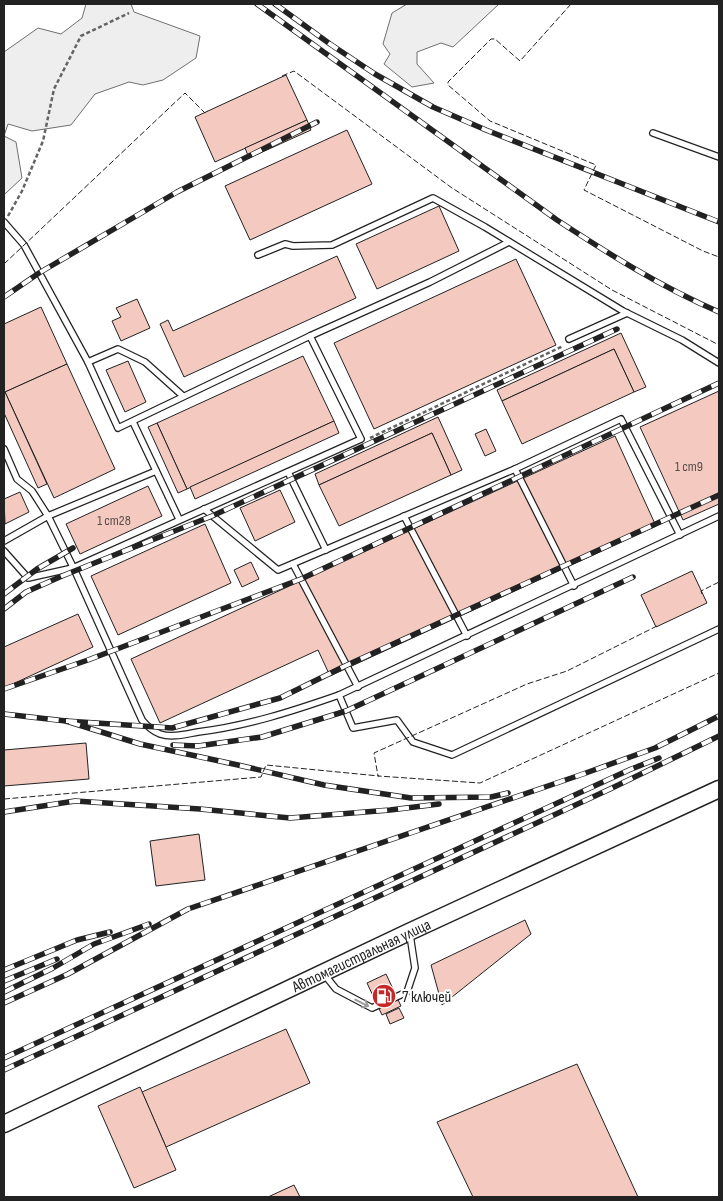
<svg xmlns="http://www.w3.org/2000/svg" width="723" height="1201" viewBox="0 0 723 1201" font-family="'Sofia Sans Condensed',sans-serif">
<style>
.green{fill:#eee;stroke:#6f6f6f}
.building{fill:#f3c9c0;stroke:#222}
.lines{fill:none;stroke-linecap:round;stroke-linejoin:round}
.service-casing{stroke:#222;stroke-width:8}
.secondary-casing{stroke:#222;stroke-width:19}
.path{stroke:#646464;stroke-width:2.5;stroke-dasharray:4 2.5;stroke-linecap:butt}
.service{stroke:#fff;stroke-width:5.5}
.secondary{stroke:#fff;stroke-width:16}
.rail-casing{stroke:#222;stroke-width:5.5}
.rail{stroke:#fff;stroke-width:4;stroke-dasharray:11;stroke-linecap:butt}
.fence{stroke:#222;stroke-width:1;stroke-dasharray:6 2.5;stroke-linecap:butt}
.oneway{stroke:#9c9c9c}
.labels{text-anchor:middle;stroke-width:4;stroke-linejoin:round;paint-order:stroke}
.number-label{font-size:14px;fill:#564c4a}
.street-label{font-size:16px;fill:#222;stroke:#fff}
.poi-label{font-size:16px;fill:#222;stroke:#fff;text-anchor:start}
</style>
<rect width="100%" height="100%" fill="#fff"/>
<g class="green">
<path d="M 86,4 L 131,4 L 134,12 L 200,36 L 196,58 L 163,80 L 143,85 L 129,82 L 95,94 L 71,125 L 32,131 L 8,124 L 4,136 L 16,142 L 22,178 L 6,193 L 4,194 L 4,52 L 38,28 L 61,34 L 82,18 Z"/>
<path d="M 407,4 L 499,4 L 453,47 L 441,43 L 417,52 L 417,64 L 434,83 L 412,87 L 384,64 L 390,54 L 383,44 L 392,13 Z"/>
</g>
<g class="building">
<path d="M 286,75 L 307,120 L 215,162 L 195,117 Z"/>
<path d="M 307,120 L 311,130 L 249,158 L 245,148 Z"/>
<path d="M 347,130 L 372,184 L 250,240 L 225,186 Z"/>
<path d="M 439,206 L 459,251 L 377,289 L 356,244 Z"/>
<path d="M 337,256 L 356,298 L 184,377 L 160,324 L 168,320 L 173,331 Z"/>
<path d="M 516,259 L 556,345 L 374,429 L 334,343 Z"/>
<path d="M 137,299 L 150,328 L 121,341 L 112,321 L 121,317 L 116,308 Z"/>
<path d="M 41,307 L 67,364 L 5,392 L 4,389 L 4,324 Z"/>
<path d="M 621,333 L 646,387 L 634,392 L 614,349 L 502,401 L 497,390 Z"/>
<path d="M 614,349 L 634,392 L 522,444 L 502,401 Z"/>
<path d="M 303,356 L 334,421 L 187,489 L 157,423 Z"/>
<path d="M 128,361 L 146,402 L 125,412 L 106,370 Z"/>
<path d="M 67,364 L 115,469 L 54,498 L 5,392 Z"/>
<path d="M 719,391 L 719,504 L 683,520 L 640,427 Z"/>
<path d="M 5,392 L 47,484 L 38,488 L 4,413 L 4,393 Z"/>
<path d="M 438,417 L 462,470 L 451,475 L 432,433 L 319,485 L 315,474 Z"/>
<path d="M 334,421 L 339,433 L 195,499 L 190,487 Z"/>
<path d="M 157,423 L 187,489 L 178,493 L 148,427 Z"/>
<path d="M 486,429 L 496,451 L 485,456 L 475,434 Z"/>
<path d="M 432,433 L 451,475 L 339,526 L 319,485 Z"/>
<path d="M 615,436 L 656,526 L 330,676 L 318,650 L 160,723 L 131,659 Z"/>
<path d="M 148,486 L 162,516 L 80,554 L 66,524 Z"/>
<path d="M 280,490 L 295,522 L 255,541 L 240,508 Z"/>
<path d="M 20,492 L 29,512 L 5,524 L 4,499 Z"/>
<path d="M 205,524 L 231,583 L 118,635 L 91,576 Z"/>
<path d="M 251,562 L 259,579 L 242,587 L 234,570 Z"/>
<path d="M 692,571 L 707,603 L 656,627 L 641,595 Z"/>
<path d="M 78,614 L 93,647 L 4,688 L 4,647 Z"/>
<path d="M 86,743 L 89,779 L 4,786 L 4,750 Z"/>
<path d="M 199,834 L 205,880 L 156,886 L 150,841 Z"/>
<path d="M 525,920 L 531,934 L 442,1005 L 431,965 Z"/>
<path d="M 386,974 L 401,1006 L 382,1015 L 367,983 Z"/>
<path d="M 399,1008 L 404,1018 L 390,1024 L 386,1014 Z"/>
<path d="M 286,1029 L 310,1083 L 166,1147 L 142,1092 Z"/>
<path d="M 577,1064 L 638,1197 L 473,1197 L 437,1122 Z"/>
<path d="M 140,1087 L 176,1170 L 134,1188 L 98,1106 Z"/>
<path d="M 294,1185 L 300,1197 L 268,1197 Z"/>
</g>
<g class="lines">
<g class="service-casing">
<g id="service">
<path d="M 653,133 L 719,157"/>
<path d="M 4,222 L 24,245 L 88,362 L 118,428 L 310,336 L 430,282 L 509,242"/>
<path d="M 258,255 L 285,244 L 293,246 L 332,245 L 433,198 L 485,227 L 623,311 L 682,340 L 719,363"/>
<path d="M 569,339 L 627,313"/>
<path d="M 88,362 L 118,349 L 145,362 L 183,396"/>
<path d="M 133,422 L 179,519"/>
<path d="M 4,449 L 17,479 L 32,491 L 48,516 L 156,471"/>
<path d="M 515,469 L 574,586"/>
<path d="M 288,472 L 326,550"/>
<path d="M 204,509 L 278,570 L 515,469 L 621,419 L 680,535"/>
<path d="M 404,516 L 467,636"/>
<path d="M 4,541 L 48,516 L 75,571 L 142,720 C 147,726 152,731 160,734 C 172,738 186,734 198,732 C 247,726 293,711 339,695 L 719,516"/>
<path d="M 4,551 L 28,578 L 73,568 L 361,439 L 310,336"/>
<path d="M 293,564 L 358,687"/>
<path d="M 339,695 L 353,728 L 397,720 L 413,742 L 452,755 L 719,629"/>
<path d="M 324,974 L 336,989 L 372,1008 L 407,992 L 415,968 L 410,935"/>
</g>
</g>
<g class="secondary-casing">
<g id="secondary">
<path id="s1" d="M 4,1124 L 409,932 L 719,789"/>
</g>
</g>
<g class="path">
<path d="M 8,216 L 22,191 L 43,141 L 54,89 L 81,36 L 129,13"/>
<path d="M 370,438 L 563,346"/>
</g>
<use href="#service" class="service"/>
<use href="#secondary" class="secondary"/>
<g class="rail-casing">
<g id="rail">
<path d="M 257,4 L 557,220 C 609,254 661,287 719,312"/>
<path d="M 275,4 L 330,44 L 375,74 L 433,107 L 486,130 L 719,222"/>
<path d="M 4,297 L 39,273 L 177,192 L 317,122"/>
<path d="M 4,594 L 37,569 L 73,548"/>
<path d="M 4,609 L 26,592 L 62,576 L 212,516 L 617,329"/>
<path d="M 4,689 L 88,660 L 301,579 L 719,383"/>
<path d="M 4,714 L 66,721 L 140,744 L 238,765 L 324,785 L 411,798 L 491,797 L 508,793"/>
<path d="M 66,721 L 172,728 L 280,698 L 345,666 L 719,495"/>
<path d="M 173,745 L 198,746 L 262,737 L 346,711 L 633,577"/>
<path d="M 4,812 L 75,801 L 200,809 L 290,818 L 390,810 L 439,804"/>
<path d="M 4,970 L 77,940 L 110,932"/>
<path d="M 4,981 L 57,959"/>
<path d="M 4,992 L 53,968 L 94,944 L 149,924"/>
<path d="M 4,1003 L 68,974 L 188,909 L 583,774 L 655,748 L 719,716"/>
<path d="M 4,1058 L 629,770 L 659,758"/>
<path d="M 4,1070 L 610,789 L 719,736"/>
</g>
</g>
<use href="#rail" class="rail"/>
<g class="fence">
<path d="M 571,4 L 520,61 L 495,39 L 491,39 L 448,82 L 448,85 L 490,121 L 596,165 L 584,190 L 703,251 L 719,257"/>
<path d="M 282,76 L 294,71 L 452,188 L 612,290 L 719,345"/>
<path d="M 4,264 L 185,93 L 205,113 L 208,111"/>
<path d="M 702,594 L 701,591 L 719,582"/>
<path d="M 657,626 L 567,671 L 527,684 L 374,753 L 378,776 L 480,783 L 719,673"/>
<path d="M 4,799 L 261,777 L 266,765 L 379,776"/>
</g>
</g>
<defs><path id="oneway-shaft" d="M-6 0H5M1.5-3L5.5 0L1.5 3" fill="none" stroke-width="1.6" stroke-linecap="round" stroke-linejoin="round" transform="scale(1.25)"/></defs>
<use class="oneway" href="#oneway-shaft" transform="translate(362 1003) rotate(27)"/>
<defs>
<g id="fuel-disc" transform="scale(1.25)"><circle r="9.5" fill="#c62828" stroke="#fff"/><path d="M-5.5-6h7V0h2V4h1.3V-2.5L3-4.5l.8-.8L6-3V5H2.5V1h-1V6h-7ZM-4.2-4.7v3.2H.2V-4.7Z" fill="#fff"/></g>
</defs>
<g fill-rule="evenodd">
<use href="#fuel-disc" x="384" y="996"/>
</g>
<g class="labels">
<g class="number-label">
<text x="689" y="471">1 ст9</text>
<text x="114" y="525">1 ст28</text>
</g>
<g class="street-label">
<text dy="6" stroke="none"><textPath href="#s1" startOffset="395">Автомагистральная улица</textPath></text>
</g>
<g class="poi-label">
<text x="402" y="1002">7 ключей</text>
</g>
</g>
<rect width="723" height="1201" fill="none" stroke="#222222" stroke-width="10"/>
</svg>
